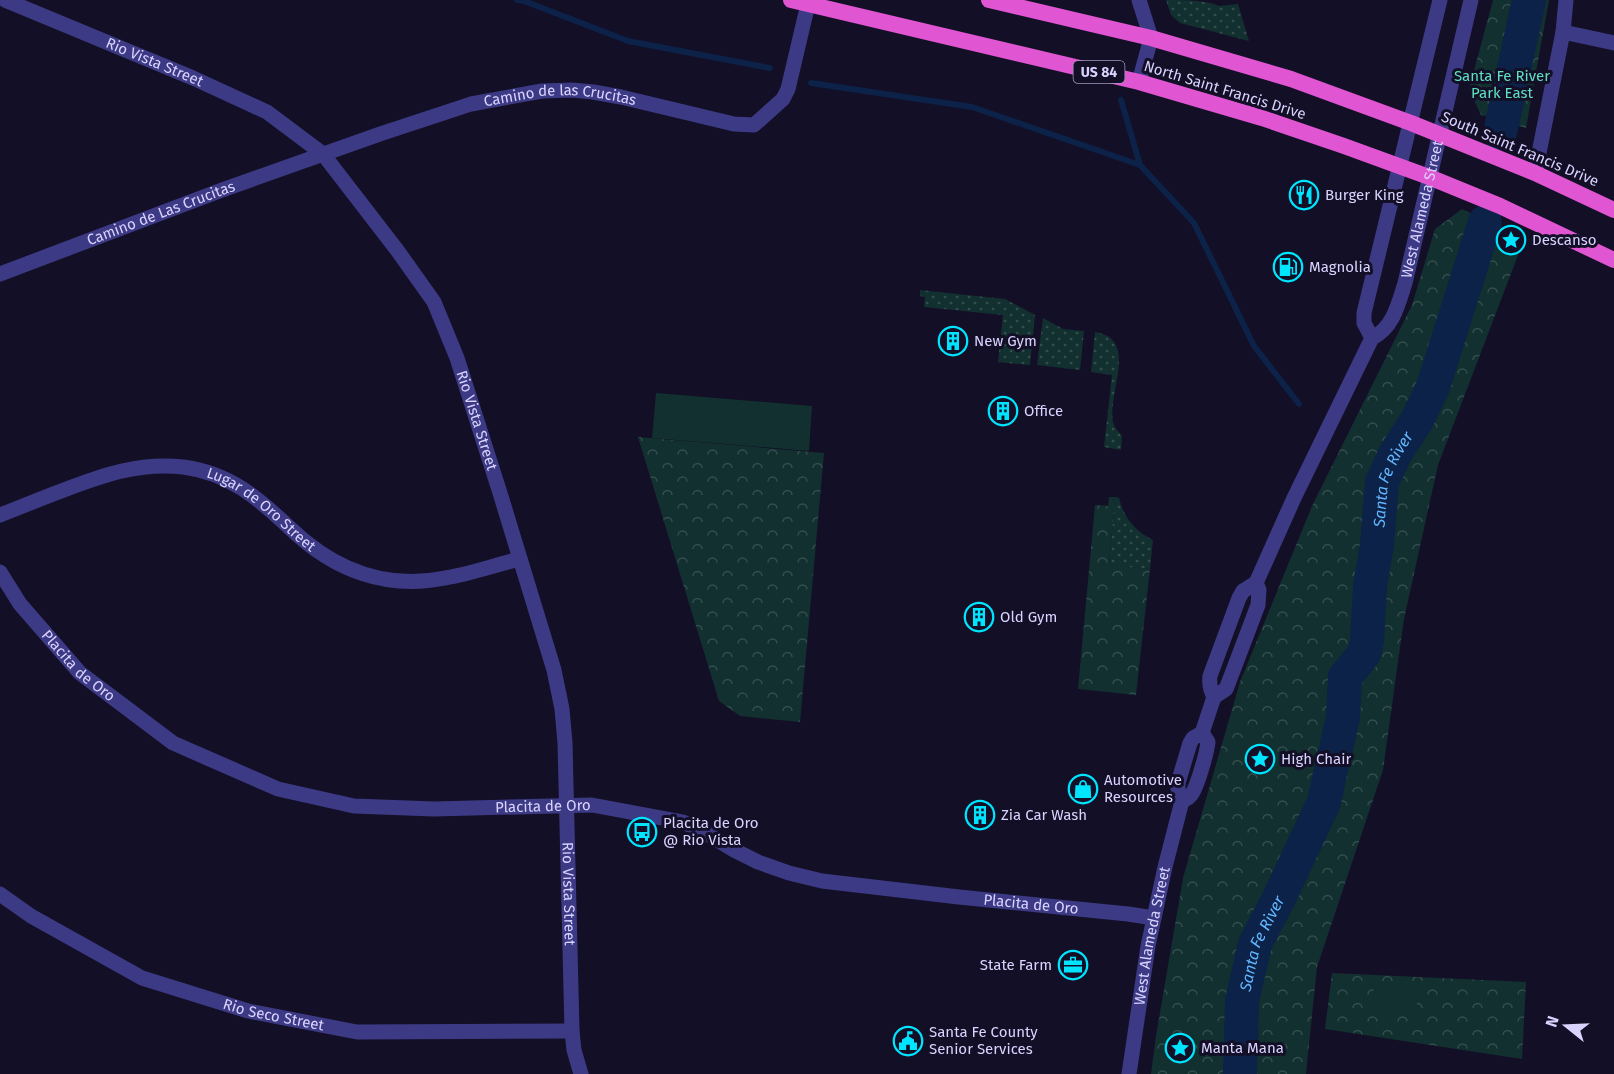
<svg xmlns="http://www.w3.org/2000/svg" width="1614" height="1074" viewBox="0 0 1614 1074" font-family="'Fira Sans',sans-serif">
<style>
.park{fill:url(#park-crowns)}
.garden{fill:url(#garden-dots)}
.pitch{fill:#12302f}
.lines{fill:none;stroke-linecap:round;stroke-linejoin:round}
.stream{stroke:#0c2248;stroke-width:6}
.river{stroke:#0c2248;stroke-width:34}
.minor{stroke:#3d3a85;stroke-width:15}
.tertiary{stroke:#3d3a85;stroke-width:15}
.trunk{stroke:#e055d1;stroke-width:16}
.labels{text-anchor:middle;stroke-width:6;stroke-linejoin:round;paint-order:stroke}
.shield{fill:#130f26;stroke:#9e99be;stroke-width:1.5}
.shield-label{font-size:14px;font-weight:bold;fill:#d9d4ff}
.street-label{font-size:15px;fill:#d9d4ff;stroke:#130f26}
.park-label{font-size:15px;fill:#5fe0c0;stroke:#130f26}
.poi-label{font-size:15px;fill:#d9d4ff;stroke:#130f26;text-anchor:start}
.water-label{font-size:16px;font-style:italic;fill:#62b6ff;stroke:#130f26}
</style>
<defs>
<pattern id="park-crowns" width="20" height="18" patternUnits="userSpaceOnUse" patternTransform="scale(1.5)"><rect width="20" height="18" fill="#12302f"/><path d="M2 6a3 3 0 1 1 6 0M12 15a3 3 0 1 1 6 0" fill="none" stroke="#344d4e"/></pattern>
<pattern id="garden-dots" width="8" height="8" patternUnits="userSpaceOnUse" patternTransform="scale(1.5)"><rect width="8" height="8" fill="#12302f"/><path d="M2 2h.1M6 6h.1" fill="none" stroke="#344d4e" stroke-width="1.8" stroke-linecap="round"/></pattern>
</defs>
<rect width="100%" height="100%" fill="#130f26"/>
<g class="park">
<path d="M 1493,0 L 1549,0 L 1526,128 L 1481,115 L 1469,89 Z"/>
<path d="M 1462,209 L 1509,231 L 1520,250 L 1438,465 L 1404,619 L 1383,770 L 1317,967 L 1306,1074 L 1151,1074 L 1156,1036 L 1183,878 L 1240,682 L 1312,506 L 1412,305 L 1435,229 Z"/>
<path d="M 638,437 L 824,453 L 800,722 L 740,716 L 719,701 Z"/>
<path d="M 1109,497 L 1115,497 L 1109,564 L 1150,569 L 1136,695 L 1078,689 L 1095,505 L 1108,506 Z"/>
<path d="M 1332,973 L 1526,982 L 1522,1059 L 1325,1029 Z"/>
</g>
<g class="garden">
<path d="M 1166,0 C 1182,0 1207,0 1219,6 L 1238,4 L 1249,41 L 1180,23 L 1171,15 Z"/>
<path d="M 920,290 L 1005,299 L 1035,315 L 1030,365 L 998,362 L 1003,315 L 924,307 L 925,297 L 920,296 Z"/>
<path d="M 1043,318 L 1063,329 L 1084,331 L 1080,370 L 1037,365 Z"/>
<path d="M 1095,332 C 1141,339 1105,397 1114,425 C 1116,430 1119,432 1122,436 L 1121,450 L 1104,447 L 1112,375 L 1091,372 Z"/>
<path d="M 1115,497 L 1119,498 C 1124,518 1135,531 1153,540 L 1150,569 L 1109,565 Z"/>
</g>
<g class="pitch">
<path d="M 656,393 L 812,406 L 809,451 L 652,438 Z"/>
<path d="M 1374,984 L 1418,987 L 1416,1014 L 1372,1011 Z"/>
</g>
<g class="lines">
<g class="stream">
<path d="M 517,0 L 524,1 L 628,41 L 770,68"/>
<path d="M 811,83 L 972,107 L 1140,165 L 1194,223 L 1254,346 L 1299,404"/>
<path d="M 1121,100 L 1140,165"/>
</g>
<g class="river">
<path d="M 1500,133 L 1529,0"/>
<path id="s1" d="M 1337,744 L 1343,717 L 1345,677 L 1364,654 L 1367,641 L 1370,586 L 1377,545 L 1382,482 L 1395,454 L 1417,420 L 1433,387 L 1485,222"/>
<path id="s2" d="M 1240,1074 L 1242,1001 L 1255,944 L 1279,898 L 1324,802 L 1334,755"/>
</g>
<g class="minor">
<path id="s3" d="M 5,0 L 193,78 L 267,112 L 323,154 L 397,250 L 434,302 L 457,358 L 500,493 L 554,670 L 562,709 L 565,743 L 572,1031 L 574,1050 L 581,1074"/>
<path d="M 1563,32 L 1614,43"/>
<path d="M 1139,82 L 1151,38 L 1139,0"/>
<path d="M 1535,173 L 1563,32 L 1566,0"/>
<path id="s4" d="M 0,274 L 222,190 L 380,134 L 471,104 L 542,91 L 572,90 L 593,92 L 621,97 L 734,124 L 754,125 L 783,99 L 788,89 L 808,4"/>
<path id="s5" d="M 0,515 C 21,507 42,498 64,490 C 103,475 140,462 183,467 C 230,473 258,498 291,529 C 334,570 386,590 445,578 C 470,574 495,565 520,559"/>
<path id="s6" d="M 0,572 L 20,604 L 80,673 L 173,743 L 278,789 L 354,806 L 434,809 L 592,805 L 683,822 L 706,833 L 734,850 L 758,862 L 789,873 L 822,881 L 959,897 L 1128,914 L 1154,918"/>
<path id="s7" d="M 0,894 L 31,916 L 142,978 L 248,1011 L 357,1032 L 572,1031"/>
</g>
<g class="tertiary">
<path d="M 1372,338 L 1364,323 L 1364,313 L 1440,0"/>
<path id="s8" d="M 1214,697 L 1226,689 L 1228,684 L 1258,605 L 1259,590 L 1256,583 L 1294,498 L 1372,338 C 1393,328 1398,305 1405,283 L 1471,0"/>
<path d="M 1182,801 C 1186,799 1188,799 1191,795 C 1197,788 1207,752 1208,742 L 1202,733"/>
<path id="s9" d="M 1129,1074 L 1148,946 L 1165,867 L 1182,801 L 1178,789 L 1178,783 L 1190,743 L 1193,738 L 1202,733 L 1214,697 C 1210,690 1209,684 1210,676 L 1239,598 L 1243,591 L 1256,583"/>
</g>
<g class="trunk">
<path d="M 791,0 L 1139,82 L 1262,118 L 1344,146 L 1429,177 L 1500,206 L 1614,260"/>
<path d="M 989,0 L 1151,38 L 1291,79 L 1411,123 L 1535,173 L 1614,210"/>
</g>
</g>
<defs>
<g id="restaurant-ring" transform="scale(1.5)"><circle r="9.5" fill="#130f26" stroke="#00e5ff" stroke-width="1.5"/><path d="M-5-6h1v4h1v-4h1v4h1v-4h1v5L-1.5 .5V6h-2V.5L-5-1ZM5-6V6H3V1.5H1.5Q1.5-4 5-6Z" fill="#00e5ff"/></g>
<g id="sight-ring" transform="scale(1.5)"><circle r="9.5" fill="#130f26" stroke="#00e5ff" stroke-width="1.5"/><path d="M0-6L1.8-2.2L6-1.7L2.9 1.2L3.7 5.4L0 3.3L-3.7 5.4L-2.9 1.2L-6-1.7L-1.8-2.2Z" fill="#00e5ff"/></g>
<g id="fuel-ring" transform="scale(1.5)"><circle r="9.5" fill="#130f26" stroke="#00e5ff" stroke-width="1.5"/><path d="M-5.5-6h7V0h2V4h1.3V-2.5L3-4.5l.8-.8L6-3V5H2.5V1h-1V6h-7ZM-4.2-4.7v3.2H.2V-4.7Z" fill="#00e5ff"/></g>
<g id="building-ring" transform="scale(1.5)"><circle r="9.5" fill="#130f26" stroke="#00e5ff" stroke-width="1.5"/><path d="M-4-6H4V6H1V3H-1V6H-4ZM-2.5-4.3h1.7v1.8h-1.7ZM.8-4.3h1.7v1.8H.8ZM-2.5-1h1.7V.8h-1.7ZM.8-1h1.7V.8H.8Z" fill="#00e5ff"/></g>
<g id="shop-ring" transform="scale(1.5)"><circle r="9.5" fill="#130f26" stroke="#00e5ff" stroke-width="1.5"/><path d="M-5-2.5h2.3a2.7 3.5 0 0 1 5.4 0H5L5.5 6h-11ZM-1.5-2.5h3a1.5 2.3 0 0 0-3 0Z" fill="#00e5ff"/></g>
<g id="bus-ring" transform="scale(1.5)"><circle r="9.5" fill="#130f26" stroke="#00e5ff" stroke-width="1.5"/><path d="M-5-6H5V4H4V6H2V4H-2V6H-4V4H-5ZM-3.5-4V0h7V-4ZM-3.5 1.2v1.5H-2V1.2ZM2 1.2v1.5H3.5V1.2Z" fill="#00e5ff"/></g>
<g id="office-ring" transform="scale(1.5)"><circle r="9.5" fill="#130f26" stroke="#00e5ff" stroke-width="1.5"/><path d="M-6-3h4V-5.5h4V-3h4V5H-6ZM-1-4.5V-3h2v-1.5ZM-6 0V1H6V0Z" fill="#00e5ff"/></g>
<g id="civic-ring" transform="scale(1.5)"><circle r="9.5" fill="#130f26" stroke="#00e5ff" stroke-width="1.5"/><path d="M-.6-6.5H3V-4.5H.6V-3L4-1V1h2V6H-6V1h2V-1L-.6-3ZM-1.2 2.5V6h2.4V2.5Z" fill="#00e5ff"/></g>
</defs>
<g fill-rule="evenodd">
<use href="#restaurant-ring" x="1304" y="195"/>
<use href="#sight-ring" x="1511" y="240"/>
<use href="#fuel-ring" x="1288" y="267"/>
<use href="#building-ring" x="953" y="341"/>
<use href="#building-ring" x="1003" y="411"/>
<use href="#building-ring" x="979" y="617"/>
<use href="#sight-ring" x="1260" y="759"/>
<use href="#shop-ring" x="1083" y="789"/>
<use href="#building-ring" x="980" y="815"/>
<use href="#bus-ring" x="642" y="832"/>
<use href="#office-ring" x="1073" y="965"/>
<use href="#civic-ring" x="908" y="1041"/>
<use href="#sight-ring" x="1180" y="1048"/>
</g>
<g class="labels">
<rect class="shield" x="1073.5" y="61" width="51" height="22" rx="4.5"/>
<g class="shield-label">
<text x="1099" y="77">US 84</text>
</g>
<g class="street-label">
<text dy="5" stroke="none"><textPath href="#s3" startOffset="162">Rio Vista Street</textPath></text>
<text transform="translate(1225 90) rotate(17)" y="5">North Saint Francis Drive</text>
<text dy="5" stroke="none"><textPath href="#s4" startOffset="591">Camino de las Crucitas</textPath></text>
<text transform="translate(1520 149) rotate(23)" y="5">South Saint Francis Drive</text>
<text dy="5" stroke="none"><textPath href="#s8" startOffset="540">West Alameda Street</textPath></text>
<text dy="5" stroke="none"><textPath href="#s4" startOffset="172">Camino de Las Crucitas</textPath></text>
<text dy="5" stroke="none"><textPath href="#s3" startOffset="666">Rio Vista Street</textPath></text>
<text dy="5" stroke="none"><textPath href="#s5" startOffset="282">Lugar de Oro Street</textPath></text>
<text dy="5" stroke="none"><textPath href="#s6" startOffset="123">Placita de Oro</textPath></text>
<text dy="5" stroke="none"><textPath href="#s6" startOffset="627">Placita de Oro</textPath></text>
<text dy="5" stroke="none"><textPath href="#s3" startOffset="1152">Rio Vista Street</textPath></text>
<text dy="5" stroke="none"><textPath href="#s6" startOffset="1131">Placita de Oro</textPath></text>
<text dy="5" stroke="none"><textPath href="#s9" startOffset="140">West Alameda Street</textPath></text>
<text dy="5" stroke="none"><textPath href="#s7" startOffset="302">Rio Seco Street</textPath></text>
</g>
<g class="park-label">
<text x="1502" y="81">Santa Fe River<tspan x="1502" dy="17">Park East</tspan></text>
</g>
<g class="poi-label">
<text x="1325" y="200">Burger King</text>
<text x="1532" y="245">Descanso</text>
<text x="1309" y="272">Magnolia</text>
<text x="974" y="346">New Gym</text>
<text x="1024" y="416">Office</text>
<text x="1000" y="622">Old Gym</text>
<text x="1281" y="764">High Chair</text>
<text x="1104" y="785">Automotive<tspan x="1104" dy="17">Resources</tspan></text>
<text x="1001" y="820">Zia Car Wash</text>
<text x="663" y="828">Placita de Oro<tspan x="663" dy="17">@ Rio Vista</tspan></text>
<text x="1052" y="970" text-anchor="end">State Farm</text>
<text x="929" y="1037">Santa Fe County<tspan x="929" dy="17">Senior Services</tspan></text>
<text x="1201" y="1053">Manta Mana</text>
</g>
<g class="water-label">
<text dy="6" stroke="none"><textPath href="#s1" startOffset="276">Santa Fe River</textPath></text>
<text dy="6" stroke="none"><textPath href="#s2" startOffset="134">Santa Fe River</textPath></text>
</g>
</g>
<g transform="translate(1566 1026) rotate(288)" stroke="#130f26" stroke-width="4.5" paint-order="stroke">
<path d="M0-4.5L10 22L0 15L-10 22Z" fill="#d9d4ff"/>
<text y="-9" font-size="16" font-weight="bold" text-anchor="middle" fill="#d9d4ff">N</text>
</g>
</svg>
